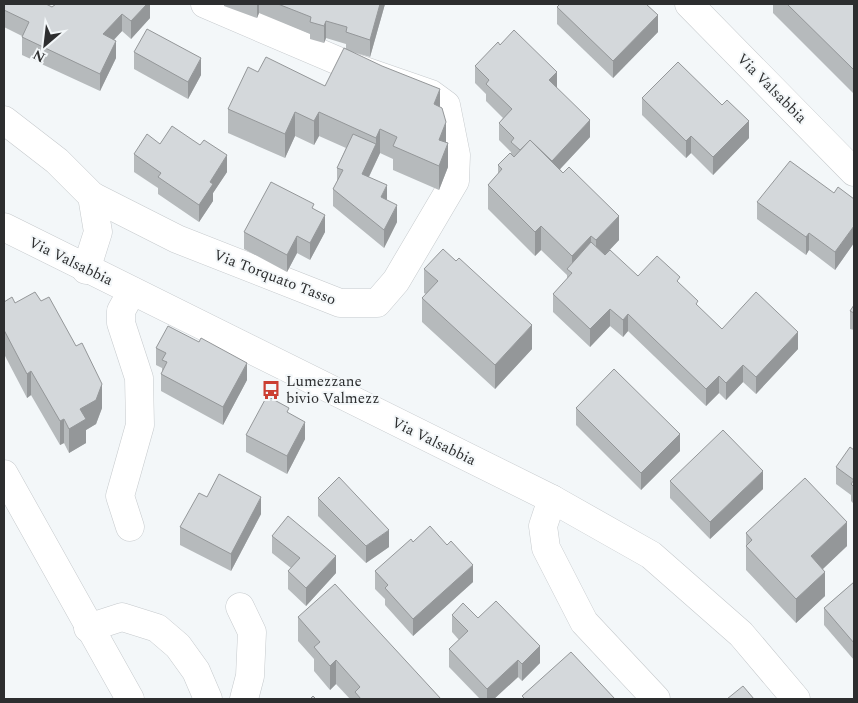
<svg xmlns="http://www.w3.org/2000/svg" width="858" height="703" viewBox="0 0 858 703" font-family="Spectral,serif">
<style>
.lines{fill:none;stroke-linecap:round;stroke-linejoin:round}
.minor-casing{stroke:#c6cacd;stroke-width:29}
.major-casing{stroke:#c6cacd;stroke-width:29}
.minor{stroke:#fff;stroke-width:28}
.major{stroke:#fff;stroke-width:28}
.wall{fill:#b6babc}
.shaded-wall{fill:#949799}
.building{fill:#d4d8db;stroke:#949799}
.labels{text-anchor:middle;stroke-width:4;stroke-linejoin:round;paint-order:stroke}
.street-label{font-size:15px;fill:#2d2e2f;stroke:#f3f7f9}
.poi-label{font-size:15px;fill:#2d2e2f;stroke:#f3f7f9;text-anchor:start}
</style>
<rect width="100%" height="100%" fill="#f3f7f9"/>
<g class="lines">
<g class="minor-casing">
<g id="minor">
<path d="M 4,120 L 57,161 L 92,196 L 98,232 L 86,270"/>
<path d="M 92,196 L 177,239 L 340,303 L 377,303 L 396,281 L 455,181 L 456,155 L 446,105 L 431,94 L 350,66 L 205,4"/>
<path d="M 552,499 L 543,526 L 546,548 L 584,622 L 656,699"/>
<path d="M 130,527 L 120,496 L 140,425 L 139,378 L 121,323 L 121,311 L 132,291"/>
<path d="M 240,607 L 252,632 L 250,676 L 244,699"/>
<path d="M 88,628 L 122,617 L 157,628 L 178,646 L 196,671 L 208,699"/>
</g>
</g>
<g class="major-casing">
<g id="major">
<path d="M 689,4 L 854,172"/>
<path d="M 4,227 L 552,499 L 651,555 L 741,634 L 796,699"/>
<path d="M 4,474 L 130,699"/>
</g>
</g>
<use href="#minor" class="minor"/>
<use href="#major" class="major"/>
</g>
<g class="wall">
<path d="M 4,4 L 52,7 L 150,4 L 150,18 L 131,39 L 122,31 L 114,40 L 116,58 L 100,91 L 22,55 L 22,36 L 4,27 Z"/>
<path d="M 224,4 L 385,4 L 370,57 L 349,51 L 440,107 L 446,143 L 448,167 L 439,190 L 393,170 L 393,159 L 380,153 L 369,177 L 387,200 L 397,222 L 384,248 L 333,206 L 333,189 L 337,182 L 337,168 L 346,148 L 319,136 L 314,145 L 295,136 L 285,158 L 228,133 L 228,109 L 258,72 L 325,86 L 346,49 L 346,44 L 326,38 L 324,43 L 310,39 L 310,34 L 259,13 L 257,18 L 224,6 Z"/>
<path d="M 773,4 L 854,4 L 854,94 L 773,13 Z"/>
<path d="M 557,7 L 658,32 L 613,78 L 557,24 Z"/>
<path d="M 500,45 L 557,88 L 590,137 L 560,169 L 619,240 L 605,255 L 638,276 L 680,284 L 698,307 L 722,329 L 798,349 L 756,394 L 743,382 L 726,400 L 719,393 L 706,406 L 628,331 L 623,337 L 610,326 L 590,347 L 553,312 L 553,294 L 567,279 L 567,275 L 541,250 L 535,256 L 488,209 L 488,185 L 498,174 L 498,165 L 511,154 L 511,152 L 499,140 L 499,123 L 503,118 L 486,101 L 486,94 L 475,83 L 475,66 Z"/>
<path d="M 134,52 L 201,75 L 188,99 L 134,69 Z"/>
<path d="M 642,98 L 749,138 L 713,175 L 691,153 L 686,158 L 642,115 Z"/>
<path d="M 160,144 L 227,172 L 213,193 L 213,201 L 199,222 L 158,194 L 158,188 L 134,172 L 134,154 Z"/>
<path d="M 834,193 L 854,199 L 854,243 L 835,270 L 809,250 L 806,255 L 757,219 L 757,202 Z"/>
<path d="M 314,209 L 325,232 L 310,260 L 297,253 L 287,272 L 244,249 L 244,232 Z"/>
<path d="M 456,261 L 532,349 L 495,389 L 422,322 L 422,298 L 426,294 L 424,293 L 424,269 Z"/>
<path d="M 41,301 L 102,408 L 96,424 L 86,430 L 86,443 L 69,453 L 64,443 L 60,445 L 31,395 L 27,398 L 4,354 L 4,302 L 15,303 Z"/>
<path d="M 854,305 L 854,330 L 850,329 L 850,311 Z"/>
<path d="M 156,348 L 247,380 L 223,425 L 161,391 L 161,374 L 162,372 L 162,368 L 156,365 Z"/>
<path d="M 576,408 L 680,451 L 641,490 L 576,425 Z"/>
<path d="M 246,435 L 305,439 L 287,474 L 246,452 Z"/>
<path d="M 854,450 L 854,504 L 851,501 L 851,495 L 836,484 L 836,467 Z"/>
<path d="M 670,481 L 763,489 L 710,539 L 670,498 Z"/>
<path d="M 207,497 L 261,514 L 231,571 L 180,545 L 180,527 Z"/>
<path d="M 318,498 L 389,547 L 366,563 L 318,516 Z"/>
<path d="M 746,533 L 847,546 L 823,569 L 825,596 L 796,623 L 746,570 Z"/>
<path d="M 272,536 L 336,573 L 306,606 L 288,589 L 288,571 L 291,568 L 272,553 Z"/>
<path d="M 413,542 L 473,582 L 413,636 L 385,605 L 385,599 L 375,589 L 375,571 Z"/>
<path d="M 854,582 L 854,660 L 824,625 L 824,608 Z"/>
<path d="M 452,615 L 478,618 L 540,663 L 522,681 L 518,677 L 494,699 L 480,699 L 449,667 L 449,649 L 459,640 L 452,632 Z"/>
<path d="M 298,617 L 441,699 L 350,699 L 336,684 L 330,690 L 314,671 L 314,659 L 298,641 Z"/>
</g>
<g class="shaded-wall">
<path d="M 147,4 L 150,4 L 150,18 L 131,39 L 131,21 Z"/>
<path d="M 257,4 L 259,4 L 259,13 L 257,18 Z"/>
<path d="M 380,4 L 385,4 L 370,57 L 370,40 Z"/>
<path d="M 122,14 L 122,31 L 103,51 L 103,34 Z"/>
<path d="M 658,15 L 658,32 L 613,78 L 613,61 Z"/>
<path d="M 326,21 L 326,38 L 324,43 L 324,26 Z"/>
<path d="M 116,41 L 116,58 L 100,91 L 100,74 Z"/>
<path d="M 201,58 L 201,75 L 188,99 L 188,82 Z"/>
<path d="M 557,72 L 557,89 L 549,80 Z"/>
<path d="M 440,89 L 440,113 L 434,104 Z"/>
<path d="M 295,112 L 295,136 L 285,158 L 285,134 Z"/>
<path d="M 319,112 L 319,136 L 314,145 L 314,121 Z"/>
<path d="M 590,120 L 590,137 L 548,182 L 548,165 Z"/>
<path d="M 749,121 L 749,138 L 713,175 L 713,157 Z"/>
<path d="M 446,122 L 446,146 L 439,140 Z"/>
<path d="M 380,129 L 380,153 L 362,191 L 362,174 L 376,144 L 376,138 Z"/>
<path d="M 691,136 L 691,153 L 686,158 L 686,141 Z"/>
<path d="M 448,143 L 448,167 L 439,190 L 439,166 Z"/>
<path d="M 227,155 L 227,172 L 213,193 L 213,201 L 199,222 L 199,205 L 210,182 Z"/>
<path d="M 387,185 L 387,202 L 381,197 Z"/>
<path d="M 397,205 L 397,222 L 384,248 L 384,230 Z"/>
<path d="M 325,215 L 325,232 L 310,260 L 310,243 Z"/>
<path d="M 619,216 L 619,240 L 596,264 L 596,240 Z"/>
<path d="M 541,226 L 541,250 L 535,256 L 535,232 Z"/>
<path d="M 854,226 L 854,243 L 835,270 L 835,252 Z"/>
<path d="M 809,233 L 809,250 L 806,255 L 806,237 Z"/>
<path d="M 297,236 L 297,253 L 287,272 L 287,255 Z"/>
<path d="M 591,236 L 591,260 L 572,280 L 572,256 Z"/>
<path d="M 610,309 L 610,326 L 590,347 L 590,329 Z"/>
<path d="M 628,314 L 628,331 L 623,337 L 623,320 Z"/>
<path d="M 532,325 L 532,349 L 495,389 L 495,365 Z"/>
<path d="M 798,332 L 798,349 L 756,394 L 756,377 Z"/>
<path d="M 247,363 L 247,380 L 223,425 L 223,407 Z"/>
<path d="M 743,365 L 743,382 L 726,400 L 726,383 Z"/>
<path d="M 31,371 L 31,395 L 27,398 L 27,374 Z"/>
<path d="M 719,376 L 719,393 L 706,406 L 706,389 Z"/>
<path d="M 102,384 L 102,408 L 96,424 L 86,430 L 86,443 L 69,453 L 69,429 L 80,409 Z"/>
<path d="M 64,419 L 64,443 L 60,445 L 60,421 Z"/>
<path d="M 305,422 L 305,439 L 287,474 L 287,456 Z"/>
<path d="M 680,434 L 680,451 L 641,490 L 641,473 Z"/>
<path d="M 763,471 L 763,489 L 710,539 L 710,522 Z"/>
<path d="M 261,497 L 261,514 L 231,571 L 231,554 Z"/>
<path d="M 847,522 L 847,546 L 811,580 L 811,556 Z"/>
<path d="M 389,530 L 389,547 L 366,563 L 366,546 Z"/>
<path d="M 336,556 L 336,573 L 306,606 L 306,588 Z"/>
<path d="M 473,565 L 473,582 L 413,636 L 413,619 Z"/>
<path d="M 825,572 L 825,596 L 796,623 L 796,599 Z"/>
<path d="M 540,646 L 540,663 L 522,681 L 522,664 Z"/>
<path d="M 336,660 L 336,684 L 330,690 L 330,666 Z"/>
<path d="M 518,660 L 518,677 L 494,699 L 487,699 L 487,689 Z"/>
</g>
<g class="building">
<path d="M 4,4 L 46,4 L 52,7 L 56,4 L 147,4 L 131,21 L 122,14 L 103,34 L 116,41 L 100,74 L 22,37 L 29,22 L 4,10 Z"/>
<path d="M 278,4 L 380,4 L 370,40 L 346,32 L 347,27 L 326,21 L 324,26 L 310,22 L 311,17 Z"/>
<path d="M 560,4 L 646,4 L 658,15 L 613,61 L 557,7 Z"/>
<path d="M 787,4 L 854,4 L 854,70 Z"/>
<path d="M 147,29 L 201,58 L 188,82 L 134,52 Z"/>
<path d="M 514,30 L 557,72 L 549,80 L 590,120 L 552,161 L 530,140 L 520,150 L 511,142 L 514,138 L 499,123 L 512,109 L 486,84 L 489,80 L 475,66 L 498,42 L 500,45 Z"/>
<path d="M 344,48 L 382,66 L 440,89 L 434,104 L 442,108 L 446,122 L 439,140 L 448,143 L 439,166 L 393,146 L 397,137 L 380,129 L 376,138 L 319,112 L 314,121 L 295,112 L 285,134 L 228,109 L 248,67 L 258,72 L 266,57 L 325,86 Z"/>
<path d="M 678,62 L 722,105 L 727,100 L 749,121 L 713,157 L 691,136 L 686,141 L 642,98 Z"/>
<path d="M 172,126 L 200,145 L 204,140 L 227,155 L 210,182 L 213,184 L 199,205 L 158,177 L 161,173 L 134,154 L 147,134 L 160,144 Z"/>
<path d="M 353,134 L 376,144 L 362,174 L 387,185 L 381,197 L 397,205 L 384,230 L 333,189 L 343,170 L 337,168 Z"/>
<path d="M 530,140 L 563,173 L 569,167 L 619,216 L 596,240 L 591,236 L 572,256 L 541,226 L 535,232 L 488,185 L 502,169 L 498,165 L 510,153 L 514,157 Z"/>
<path d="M 790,161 L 834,193 L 838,187 L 854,199 L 854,226 L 835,252 L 809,233 L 806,237 L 757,202 Z"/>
<path d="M 271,182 L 314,204 L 312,208 L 325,215 L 310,243 L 297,236 L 287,255 L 244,232 Z"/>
<path d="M 591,242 L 605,255 L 610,250 L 638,276 L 657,256 L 680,277 L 677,281 L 698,301 L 696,304 L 722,329 L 756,292 L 798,332 L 756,377 L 743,365 L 726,383 L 719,376 L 706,389 L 628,314 L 623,320 L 610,309 L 590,329 L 553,294 L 572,273 L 567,269 Z"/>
<path d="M 443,249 L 456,261 L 459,258 L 532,325 L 495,365 L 422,298 L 438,281 L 424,269 Z"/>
<path d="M 35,292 L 41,301 L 49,297 L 76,346 L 82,343 L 102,384 L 96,400 L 80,409 L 86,419 L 69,429 L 64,419 L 60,421 L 31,371 L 27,374 L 4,330 L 4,302 L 12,297 L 15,303 Z"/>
<path d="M 854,305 L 854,313 L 850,311 Z"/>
<path d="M 168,326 L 199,342 L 201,338 L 247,363 L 223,407 L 161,374 L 167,362 L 162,360 L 166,353 L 156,348 Z"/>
<path d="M 614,369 L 680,434 L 641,473 L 576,408 Z"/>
<path d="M 267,396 L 289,408 L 287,412 L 305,422 L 287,456 L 246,435 Z"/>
<path d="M 723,430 L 763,471 L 710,522 L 670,481 Z"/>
<path d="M 850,447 L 854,450 L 854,487 L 851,484 L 854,480 L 836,467 Z"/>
<path d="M 219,474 L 261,497 L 231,554 L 180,527 L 199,493 L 207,497 Z"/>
<path d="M 339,477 L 389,530 L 366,546 L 318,498 Z"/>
<path d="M 805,478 L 847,522 L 811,556 L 825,572 L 796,599 L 746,546 L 752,540 L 746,533 Z"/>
<path d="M 288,516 L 336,556 L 306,588 L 288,571 L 300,558 L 272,536 Z"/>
<path d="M 430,526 L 447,545 L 451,541 L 473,565 L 413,619 L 385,588 L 388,585 L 375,571 L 411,539 L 413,542 Z"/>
<path d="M 854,582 L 854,643 L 824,608 Z"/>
<path d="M 335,584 L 441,699 L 361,699 L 355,692 L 360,687 L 336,660 L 330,666 L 314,647 L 320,642 L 298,617 Z"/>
<path d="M 496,601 L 540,646 L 522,664 L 518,660 L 487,689 L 449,649 L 468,631 L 452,615 L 463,603 L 478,618 Z"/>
<path d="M 571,652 L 615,699 L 525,699 L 522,696 Z"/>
<path d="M 743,686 L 754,699 L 727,699 Z"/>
<path d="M 313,696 L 316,699 L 310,699 Z"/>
</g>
<defs>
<g id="bus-bare" transform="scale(1.5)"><path d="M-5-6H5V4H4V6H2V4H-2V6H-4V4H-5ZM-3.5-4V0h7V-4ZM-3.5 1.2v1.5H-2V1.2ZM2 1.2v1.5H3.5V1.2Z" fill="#cb3e32" stroke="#f3f7f9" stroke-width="2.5" paint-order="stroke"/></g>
</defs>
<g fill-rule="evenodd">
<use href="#bus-bare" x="271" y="390"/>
</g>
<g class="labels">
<g class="street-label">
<text transform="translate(772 88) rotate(45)" y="5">Via Valsabbia</text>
<text transform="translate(71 261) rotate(26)" y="5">Via Valsabbia</text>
<text transform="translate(275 277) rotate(21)" y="5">Via Torquato Tasso</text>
<text transform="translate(434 441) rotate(26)" y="5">Via Valsabbia</text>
</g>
<g class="poi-label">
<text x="286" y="386">Lumezzane<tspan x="286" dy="17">bivio Valmezz</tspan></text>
</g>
</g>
<rect width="858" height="703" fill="none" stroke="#2d2e2f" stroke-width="10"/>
<g transform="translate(45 45) rotate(208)" stroke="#f3f7f9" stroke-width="4" paint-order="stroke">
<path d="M0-4L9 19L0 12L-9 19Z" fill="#2d2e2f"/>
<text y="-8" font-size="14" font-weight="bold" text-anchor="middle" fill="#2d2e2f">N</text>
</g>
</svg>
